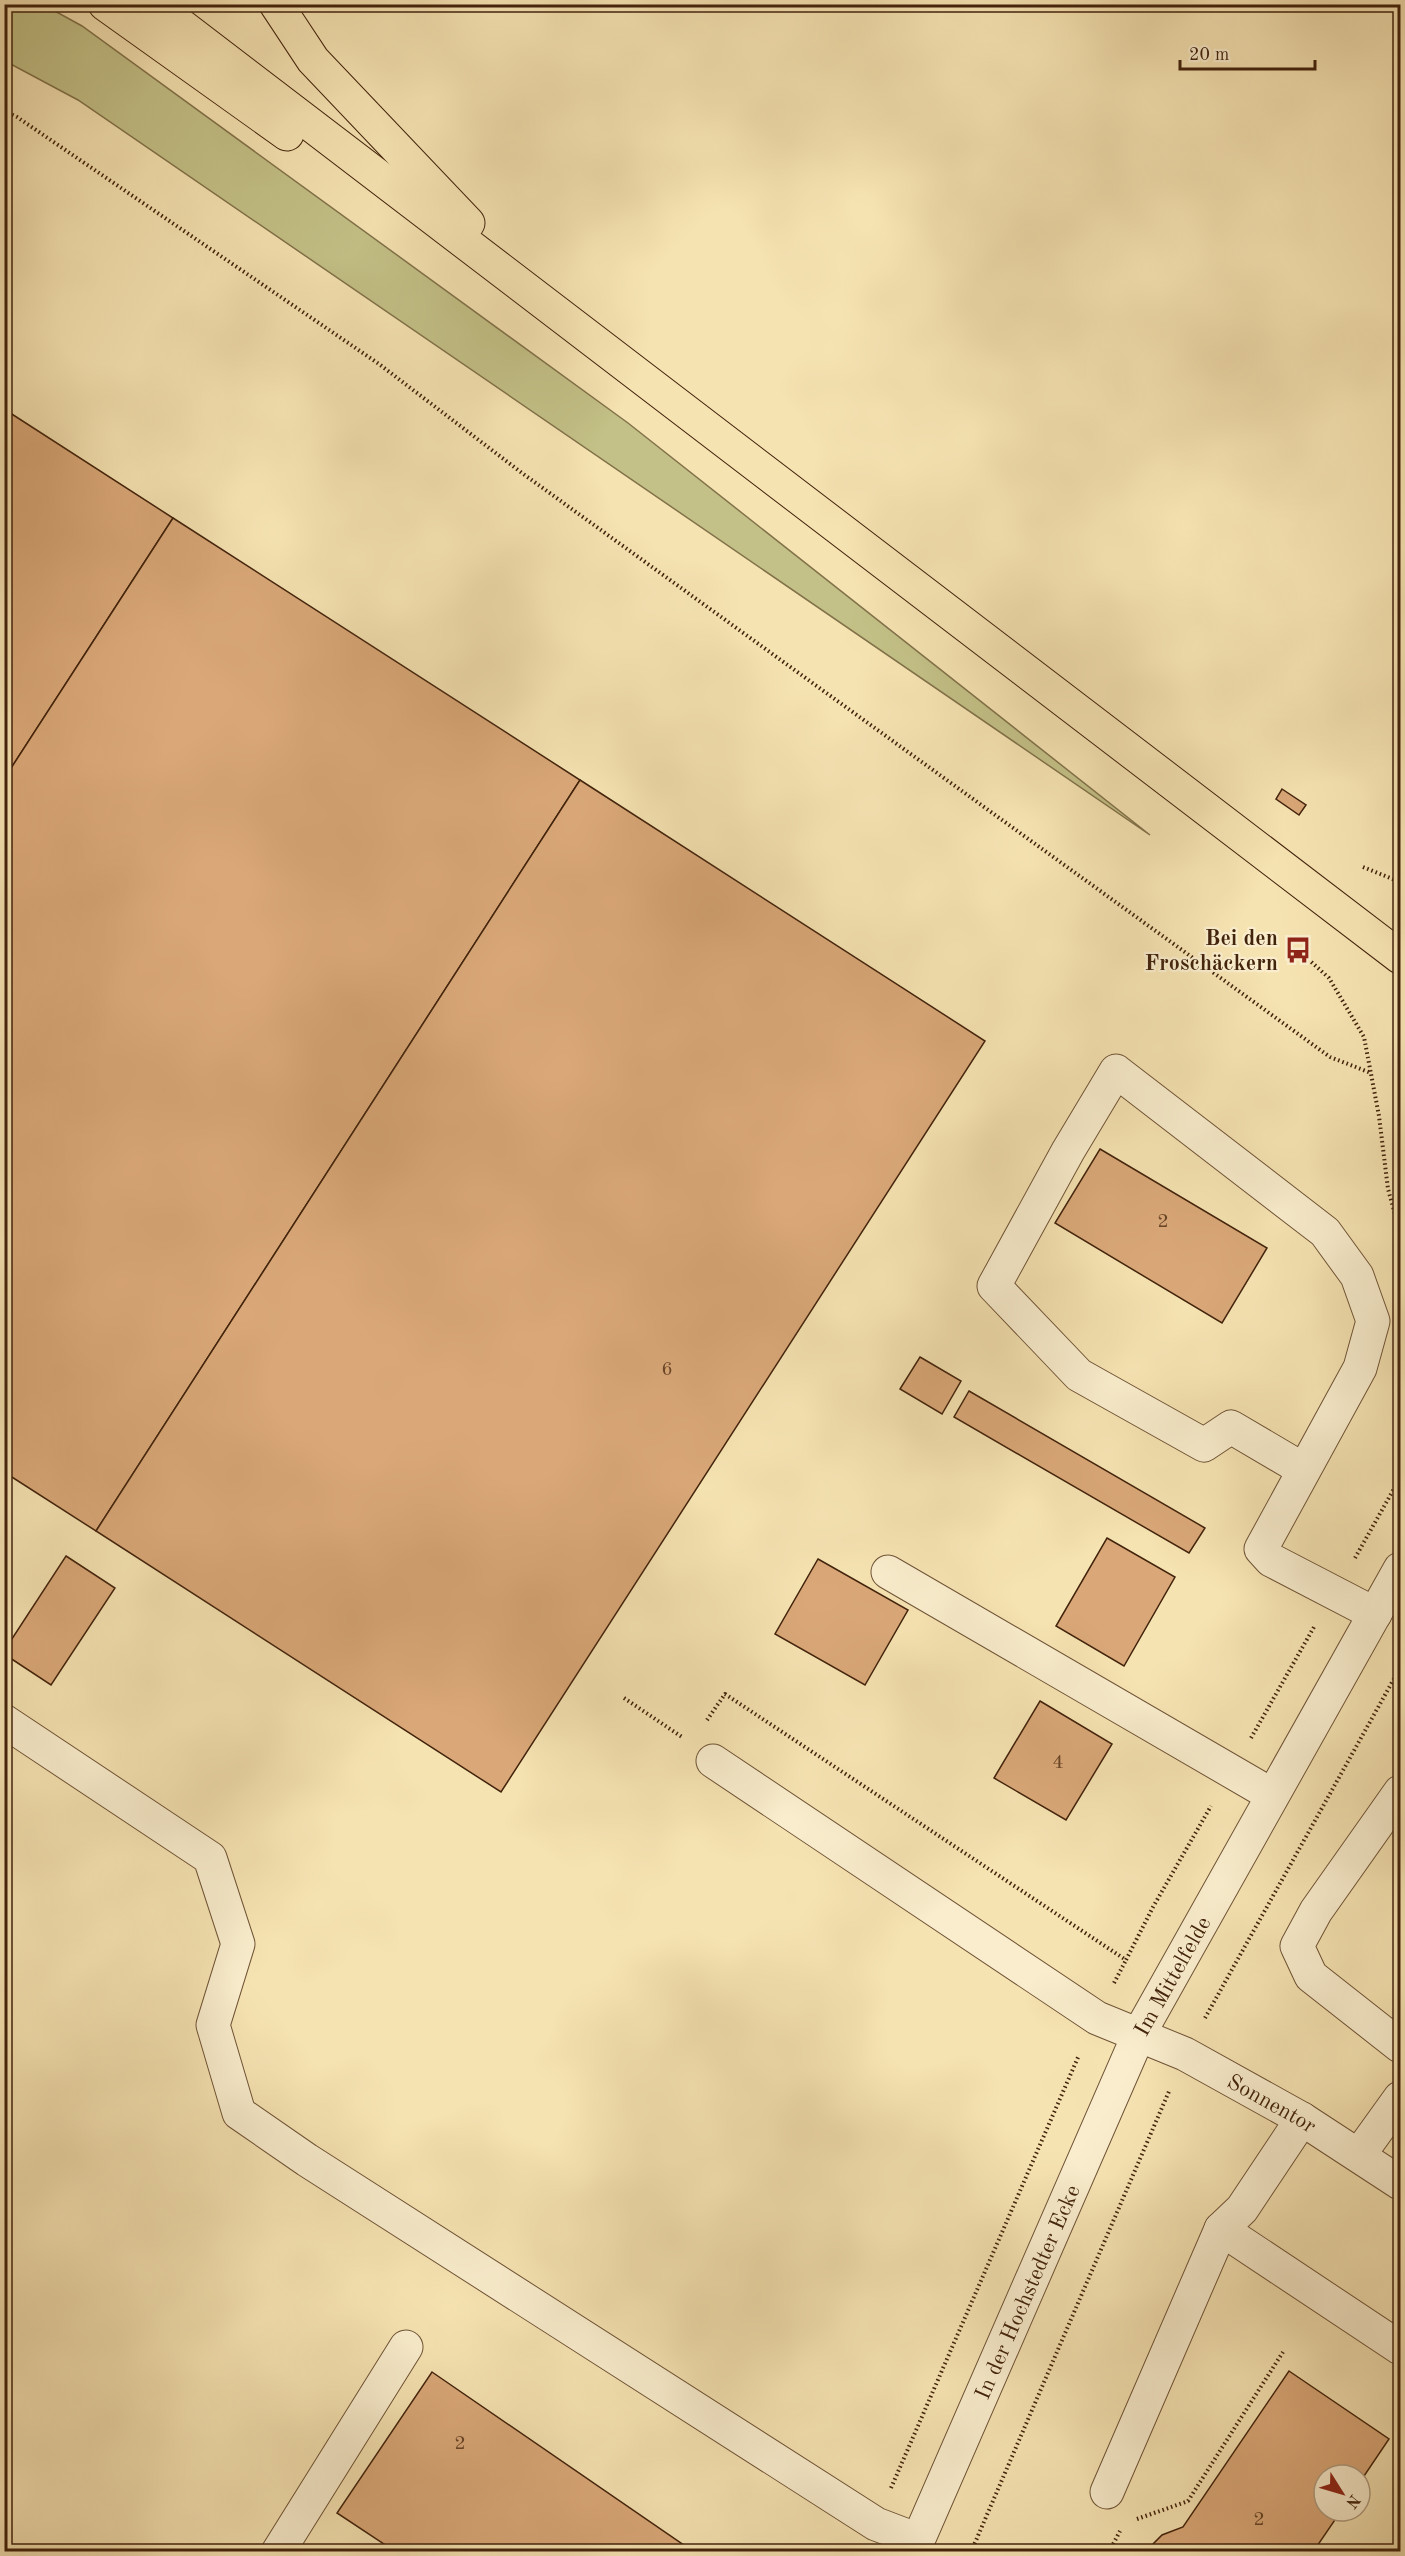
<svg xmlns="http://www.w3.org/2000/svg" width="1405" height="2556" viewBox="0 0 1405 2556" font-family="'Old Standard TT',serif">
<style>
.green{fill:#c3c187;stroke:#82724a;stroke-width:1.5}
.building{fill:#daa878;stroke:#42230c;stroke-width:1.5}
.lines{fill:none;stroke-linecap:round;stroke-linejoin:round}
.minor-casing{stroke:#6f5336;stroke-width:35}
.highway-casing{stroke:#42230c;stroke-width:35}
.path{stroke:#42230c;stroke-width:4;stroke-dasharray:1.5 3;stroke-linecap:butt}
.minor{stroke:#f9edcd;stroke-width:33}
.highway{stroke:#f6e3b2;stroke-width:33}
.labels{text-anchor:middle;stroke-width:4.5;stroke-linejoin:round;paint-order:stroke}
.number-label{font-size:20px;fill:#684427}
.poi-label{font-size:22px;font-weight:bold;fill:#42230c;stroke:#f9edcd;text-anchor:end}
.street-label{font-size:22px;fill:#42230c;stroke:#f9edcd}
</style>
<rect width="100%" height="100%" fill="#f6e3b2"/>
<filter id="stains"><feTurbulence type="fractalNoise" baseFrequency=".00333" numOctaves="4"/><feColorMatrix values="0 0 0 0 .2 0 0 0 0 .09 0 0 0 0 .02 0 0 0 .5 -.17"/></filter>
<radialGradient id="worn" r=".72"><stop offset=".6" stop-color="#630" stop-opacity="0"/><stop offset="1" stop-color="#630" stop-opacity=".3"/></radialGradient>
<path class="green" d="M 4,5 L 44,5 L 82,26 L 628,423 L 1150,835 L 78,100 L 5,61 Z"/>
<g class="building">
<path d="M 4,409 L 173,518 L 4,779 Z"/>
<path d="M 173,518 L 580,780 L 96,1531 L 4,1472 L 4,779 Z"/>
<path d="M 580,780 L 985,1041 L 501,1792 L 96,1531 Z"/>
<path d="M 1282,789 L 1306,805 L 1299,815 L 1276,799 Z"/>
<path d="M 1100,1149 L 1267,1248 L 1222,1323 L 1055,1223 Z"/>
<path d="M 920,1357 L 961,1381 L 942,1414 L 900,1389 Z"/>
<path d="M 969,1391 L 1205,1528 L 1189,1553 L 954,1417 Z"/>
<path d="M 1107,1538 L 1175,1577 L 1124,1666 L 1056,1626 Z"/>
<path d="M 66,1556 L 115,1588 L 51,1685 L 4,1654 L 4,1651 Z"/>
<path d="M 818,1559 L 908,1610 L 865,1685 L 775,1634 Z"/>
<path d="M 1040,1701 L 1112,1744 L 1066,1820 L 994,1778 Z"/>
<path d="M 1289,2371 L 1389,2439 L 1360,2482 L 1360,2475 L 1324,2475 L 1324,2511 L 1341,2511 L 1313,2552 L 1145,2552 L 1162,2535 L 1183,2527 Z"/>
<path d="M 432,2372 L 694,2552 L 396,2552 L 337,2513 Z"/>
</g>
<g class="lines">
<g class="minor-casing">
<g id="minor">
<path d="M 1304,1470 L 1231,1427 L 1204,1445 L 1079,1375 L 994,1286 L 1068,1151 L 1116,1071 L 1325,1232 L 1357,1276 L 1373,1321 L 1360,1368 L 1261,1549 L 1271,1560 L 1375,1614"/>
<path d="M 888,1572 L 1272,1795"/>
<path d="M 4,1721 L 210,1858 L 238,1944 L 213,2025 L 239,2113 L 307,2160 L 876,2524 L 918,2540"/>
<path id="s1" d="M 713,1761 L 1097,2018 L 1185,2054 L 1302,2119 L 1400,2183"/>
<path d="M 1400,1792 L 1316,1911 L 1297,1946 L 1311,1976 L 1400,2046"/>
<path d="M 1359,2155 L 1400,2098"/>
<path d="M 1221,2229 L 1400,2348"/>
<path d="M 1107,2492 L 1221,2229 L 1242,2209 L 1302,2119"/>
<path d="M 278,2552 L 406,2347"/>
<path id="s2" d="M 913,2552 L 1139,2034 L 1400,1569"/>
</g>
</g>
<g class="highway-casing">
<g id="highway">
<path d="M 105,4 L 287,134"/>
<path d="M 153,4 L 1400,957"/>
<path d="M 276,4 L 313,60 L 468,223"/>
</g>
</g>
<g class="path">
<path d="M 4,111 L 17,117 L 379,364 L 522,473 L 1330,1057 L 1371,1073"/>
<path d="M 1363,867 L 1400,882"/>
<path d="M 1298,950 L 1329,978 L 1364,1037 L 1379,1116 L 1388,1189 L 1400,1232"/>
<path d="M 1355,1558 L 1400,1478"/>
<path d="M 624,1698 L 682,1737"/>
<path d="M 707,1720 L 725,1694 L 1126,1960 L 1153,1907 L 1211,1806"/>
<path d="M 1251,1738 L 1314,1627"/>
<path d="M 1114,1983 L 1126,1960"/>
<path d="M 1205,2018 L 1400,1668"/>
<path d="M 891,2488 L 1079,2055"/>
<path d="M 1137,2519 L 1188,2501 L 1283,2352"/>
<path d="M 971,2552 L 1170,2089"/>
<path d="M 1109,2552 L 1120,2531"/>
</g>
<use href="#minor" class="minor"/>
<use href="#highway" class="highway"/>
</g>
<defs>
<g id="bus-bare" transform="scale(2.07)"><path d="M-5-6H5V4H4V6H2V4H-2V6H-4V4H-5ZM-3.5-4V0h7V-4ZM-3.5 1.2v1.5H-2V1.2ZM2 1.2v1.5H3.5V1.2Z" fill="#8f2418" stroke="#f9edcd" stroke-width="2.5" paint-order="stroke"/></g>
</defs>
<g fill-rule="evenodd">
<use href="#bus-bare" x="1298" y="950"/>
</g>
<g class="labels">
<g class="number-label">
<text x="1163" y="1227">2</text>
<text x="667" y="1375">6</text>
<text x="1058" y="1768">4</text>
<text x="460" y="2449">2</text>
<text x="1259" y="2525">2</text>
</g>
<g class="poi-label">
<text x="1278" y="945">Bei den<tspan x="1278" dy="25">Froschäckern</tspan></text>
</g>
<g class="street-label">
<text dy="8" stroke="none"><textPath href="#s2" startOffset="632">Im Mittelfelde</textPath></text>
<text dy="8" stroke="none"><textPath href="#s1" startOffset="657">Sonnentor</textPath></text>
<text dy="8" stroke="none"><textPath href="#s2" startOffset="284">In der Hochstedter Ecke</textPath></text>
</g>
</g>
<rect width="1405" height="2556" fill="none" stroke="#f6e3b2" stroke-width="24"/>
<rect x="6" y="6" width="1393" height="2544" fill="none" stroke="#42230c" stroke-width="3"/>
<rect x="12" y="12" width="1381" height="2532" fill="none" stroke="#42230c" stroke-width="1.5"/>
<g transform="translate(1342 2493) rotate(127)"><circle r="28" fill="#f9edcd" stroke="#b09c80" stroke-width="1.5"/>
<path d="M0-4.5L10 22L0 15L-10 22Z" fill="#8f2418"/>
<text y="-9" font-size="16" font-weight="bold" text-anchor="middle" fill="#42230c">N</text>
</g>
<path d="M1180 60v9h135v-9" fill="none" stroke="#42230c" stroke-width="3"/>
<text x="1189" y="60" font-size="18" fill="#42230c" stroke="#f9edcd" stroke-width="4.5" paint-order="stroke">20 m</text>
<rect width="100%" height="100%" filter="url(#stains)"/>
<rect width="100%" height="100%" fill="url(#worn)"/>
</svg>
